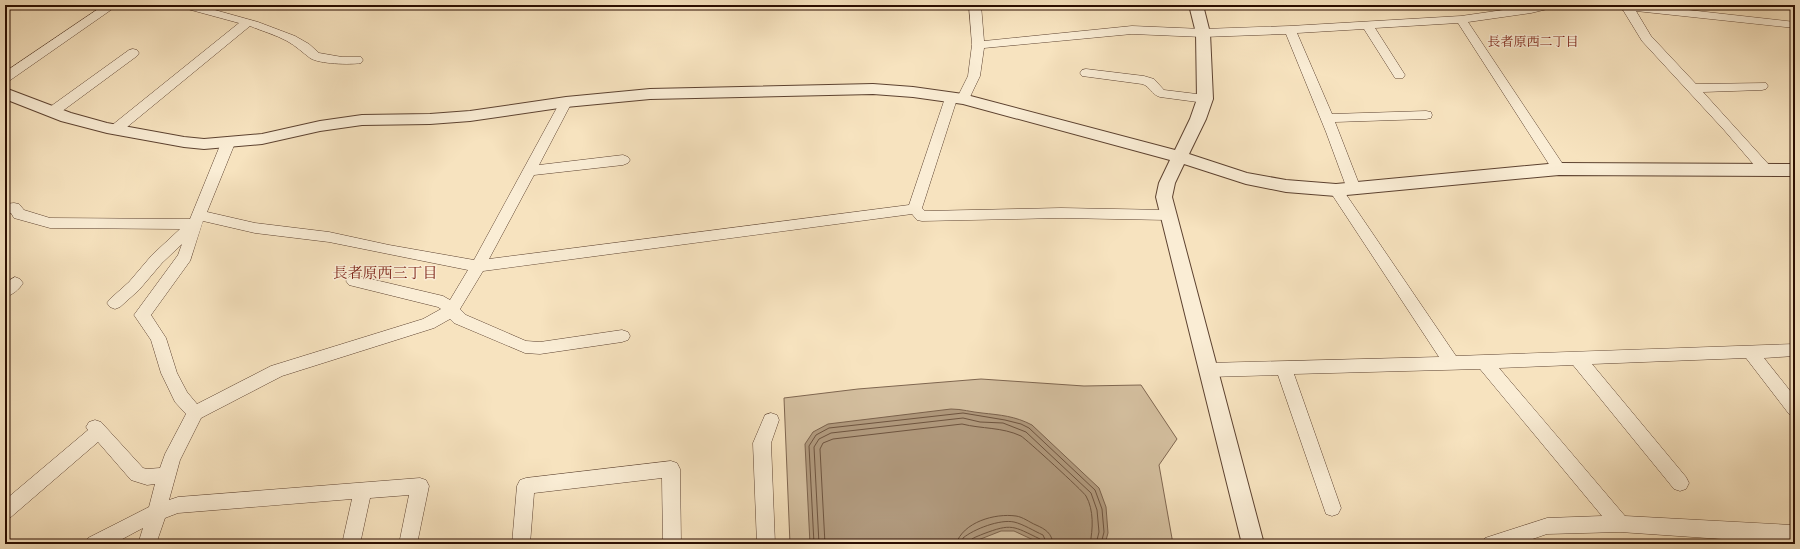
<svg xmlns="http://www.w3.org/2000/svg" width="1800" height="549" viewBox="0 0 1800 549" font-family="'IM FELL Great Primer','Noto Serif JP',serif">
<style>
.green{fill:#d4bf9f;stroke:#7f6650}
.water{fill:#b19a7e;stroke:#7b624c}
.lines{fill:none;stroke-linecap:round;stroke-linejoin:round}
.shore{stroke:#6e543f;stroke-width:1}
.minor-casing{stroke:#5d4230;stroke-width:1}
.tertiary-casing{stroke:#5d4230;stroke-width:2}
.minor{fill:#faedd5;fill-rule:evenodd}
.tertiary{fill:#faedd5;fill-rule:evenodd}
.labels{text-anchor:middle;stroke-width:3;stroke-linejoin:round;paint-order:stroke}
.far-neighbourhood-label{font-size:13px;fill:#7a1f14;stroke:#faedd5}
.neighbourhood-label{font-size:15px;fill:#7a1f14;stroke:#faedd5}
</style>
<rect width="100%" height="100%" fill="#f7e3bf"/>
<filter id="stains"><feTurbulence type="fractalNoise" baseFrequency=".005" numOctaves="4"/><feColorMatrix values="0 0 0 0 .2 0 0 0 0 .09 0 0 0 0 .02 0 0 0 .5 -.17"/></filter>
<radialGradient id="worn" r=".72"><stop offset=".6" stop-color="#630" stop-opacity="0"/><stop offset="1" stop-color="#630" stop-opacity=".3"/></radialGradient>
<path class="green" d="M 981,379 L 1084,386 L 1141,385 L 1177,439 L 1159,465 L 1173,544 L 790,544 L 784,398 L 858,389 Z"/>
<path class="water" d="M 951,409 C 962,409 971,412 982,413 C 1000,415 1015,416 1032,425 L 1099,488 L 1106,507 L 1108,533 L 1105,544 L 1042,544 L 1014,531 L 1001,531 L 968,544 L 810,544 L 805,444 L 813,432 L 828,424 Z"/>
<g class="lines">
<g class="shore">
<path d="M 814,544 L 809,446 L 816,435 L 829,428 L 963,413 L 1005,420 L 1021,424 L 1029,428 L 1095,490 L 1102,509 L 1104,532 L 1101,544"/>
<path d="M 819,544 L 814,447 L 819,439 L 831,433 L 963,418 L 980,422 L 1003,423 L 1026,432 L 1091,493 L 1097,510 L 1099,532 L 1096,544"/>
<path d="M 825,544 L 820,449 L 823,443 L 833,439 L 962,424 C 982,429 1002,427 1021,436 C 1026,439 1083,491 1086,496 C 1094,510 1093,529 1090,544"/>
<path d="M 956,544 C 963,522 995,513 1016,516 C 1023,517 1029,522 1036,525 C 1045,529 1052,533 1053,544"/>
<path d="M 962,544 L 963,538 C 974,529 1000,519 1014,522 C 1023,524 1034,531 1043,535 L 1047,544"/>
<path d="M 967,544 C 971,538 976,537 983,534 C 1012,523 1013,526 1040,539 L 1042,544"/>
</g>
<g class="minor-casing">
<g id="minor">
<path d="M 104,5 L 118,5 L 9,81 L 5,82 L 5,72 Z"/>
<path d="M 178,5 L 197,5 L 258,22 L 295,36 L 309,44 L 319,53 L 342,57 L 361,57 L 363,60 L 361,63 C 350,65 319,64 310,58 C 302,52 296,46 287,41 C 276,35 262,31 250,26 L 121,132 L 111,132 L 109,129 L 111,126 L 239,23 L 180,7 Z"/>
<path d="M 969,5 L 981,5 L 984,41 L 1132,26 L 1203,29 L 1290,26 L 1461,16 L 1538,5 L 1558,5 L 1556,7 L 1531,13 L 1468,22 L 1566,169 L 1564,172 L 1559,174 L 1554,172 L 1458,23 L 1375,28 L 1405,75 L 1403,78 L 1395,78 L 1364,29 L 1297,33 L 1332,114 L 1426,111 L 1431,112 L 1432,115 L 1431,118 L 1426,119 L 1335,122 L 1361,189 L 1359,192 L 1354,194 L 1349,192 L 1347,189 L 1326,132 L 1286,34 L 1203,37 L 1132,34 L 984,48 L 980,76 L 969,99 L 967,102 L 959,102 L 957,99 L 922,208 L 925,211 L 1061,208 L 1168,210 L 1173,211 L 1175,215 L 1173,219 L 1168,220 L 1061,218 L 922,221 L 917,220 L 912,214 L 483,271 L 460,309 L 466,315 L 526,341 L 540,342 L 622,330 L 628,332 L 630,336 L 628,340 L 622,342 L 540,354 L 525,353 L 454,323 L 450,319 L 434,328 L 282,376 L 201,418 L 180,460 L 169,500 L 178,497 L 420,478 L 426,480 L 429,486 L 417,544 L 399,544 L 409,495 L 370,498 L 360,544 L 342,544 L 352,499 L 178,513 L 165,518 L 156,544 L 138,544 L 143,528 L 113,544 L 86,544 L 88,538 L 149,507 L 155,484 L 147,485 L 131,480 L 98,442 L 11,517 L 5,519 L 5,500 L 88,430 L 86,427 L 89,422 L 95,420 L 101,422 L 143,468 L 147,469 L 160,468 L 165,454 L 186,414 L 175,402 L 161,373 L 151,340 L 134,315 L 178,255 L 182,244 L 162,263 L 139,290 L 120,307 L 115,309 L 110,307 L 107,303 L 110,299 L 129,282 L 152,255 L 180,229 L 50,228 L 14,218 L 11,213 L 5,214 L 5,204 L 14,203 L 19,204 L 24,210 L 50,218 L 190,219 L 221,143 L 223,140 L 228,139 L 233,140 L 235,143 L 207,212 L 255,223 L 329,232 L 389,245 L 474,260 L 560,102 L 562,99 L 570,99 L 572,102 L 539,165 L 623,155 L 628,157 L 630,160 L 628,163 L 623,165 L 534,175 L 489,259 L 909,205 L 945,98 L 947,95 L 955,95 L 957,98 L 968,76 L 972,45 ZM 203,221 L 255,233 L 329,242 L 468,270 L 450,300 L 443,296 L 354,275 L 349,277 L 346,281 L 349,285 L 438,307 L 441,309 L 423,319 L 271,366 L 197,404 L 187,392 L 177,373 L 166,338 L 151,315 L 190,261 Z"/>
<path d="M 1617,5 L 1644,5 L 1795,22 L 1795,28 L 1636,11 L 1651,36 L 1696,84 L 1766,83 L 1768,86 L 1766,89 L 1762,90 L 1703,92 L 1771,167 L 1773,170 L 1771,173 L 1766,175 L 1761,173 L 1724,130 L 1642,41 L 1623,10 L 1618,8 Z"/>
<path d="M 133,49 L 137,50 L 139,53 L 137,56 L 57,115 L 47,115 L 46,112 L 47,109 L 129,50 Z"/>
<path d="M 1086,69 L 1144,76 L 1154,79 L 1164,90 L 1205,95 L 1209,96 L 1211,99 L 1209,102 L 1205,103 L 1160,97 C 1152,95 1150,86 1142,84 L 1082,76 L 1080,73 L 1082,70 Z"/>
<path d="M 1336,185 L 1341,187 L 1456,356 L 1795,344 L 1795,356 L 1764,358 L 1795,397 L 1795,416 L 1789,414 L 1746,358 L 1592,364 L 1686,477 L 1689,483 L 1686,489 L 1680,491 L 1674,489 L 1573,365 L 1499,368 L 1625,516 L 1792,525 L 1795,527 L 1795,544 L 1620,532 L 1547,534 L 1518,544 L 1483,544 L 1485,538 L 1547,518 L 1602,516 L 1480,369 L 1294,374 L 1341,508 L 1338,514 L 1332,516 L 1326,514 L 1278,375 L 1208,377 L 1202,375 L 1200,370 L 1202,365 L 1208,363 L 1439,357 L 1331,193 L 1329,190 L 1331,187 Z"/>
<path d="M 15,277 L 20,279 L 23,283 C 19,290 12,295 5,297 L 5,283 Z"/>
<path d="M 771,413 L 777,415 L 779,420 L 771,443 L 775,544 L 757,544 L 753,443 L 765,415 Z"/>
<path d="M 671,461 L 677,463 L 680,469 L 681,544 L 663,544 L 662,478 L 534,493 L 530,544 L 512,544 L 517,486 L 520,480 L 526,478 Z"/>
</g>
</g>
<g class="tertiary-casing">
<path id="tertiary" d="M 1189,5 L 1203,5 L 1210,33 L 1213,99 L 1206,119 L 1189,154 L 1247,173 L 1286,180 L 1336,184 L 1559,163 L 1795,164 L 1795,176 L 1559,175 L 1336,196 L 1286,192 L 1246,184 L 1184,164 L 1175,183 L 1172,197 L 1264,544 L 1242,544 L 1156,197 L 1159,183 L 1170,160 L 963,104 L 913,97 L 873,94 L 650,99 L 566,107 L 470,121 L 430,124 L 362,125 L 320,131 L 262,144 L 204,149 L 184,147 L 107,133 L 61,121 L 5,99 L 5,88 L 71,113 L 107,123 L 184,137 L 204,139 L 262,134 L 320,121 L 362,115 L 430,114 L 470,111 L 566,97 L 650,89 L 873,84 L 913,87 L 963,94 L 1175,150 L 1190,119 L 1197,99 L 1196,33 Z"/>
</g>
<use href="#minor" class="minor"/>
<use href="#tertiary" class="tertiary"/>
</g>
<g class="labels">
<g class="far-neighbourhood-label">
<text x="1533" y="46">長者原西二丁目</text>
</g>
<g class="neighbourhood-label">
<text x="385" y="278">長者原西三丁目</text>
</g>
</g>
<rect width="1800" height="549" fill="none" stroke="#f7e3bf" stroke-width="20"/>
<rect x="6" y="6" width="1788" height="537" fill="none" stroke="#2a0d00" stroke-width="2"/>
<rect x="10" y="10" width="1780" height="529" fill="none" stroke="#2a0d00"/>
<rect width="100%" height="100%" filter="url(#stains)"/>
<rect width="100%" height="100%" fill="url(#worn)"/>
</svg>
